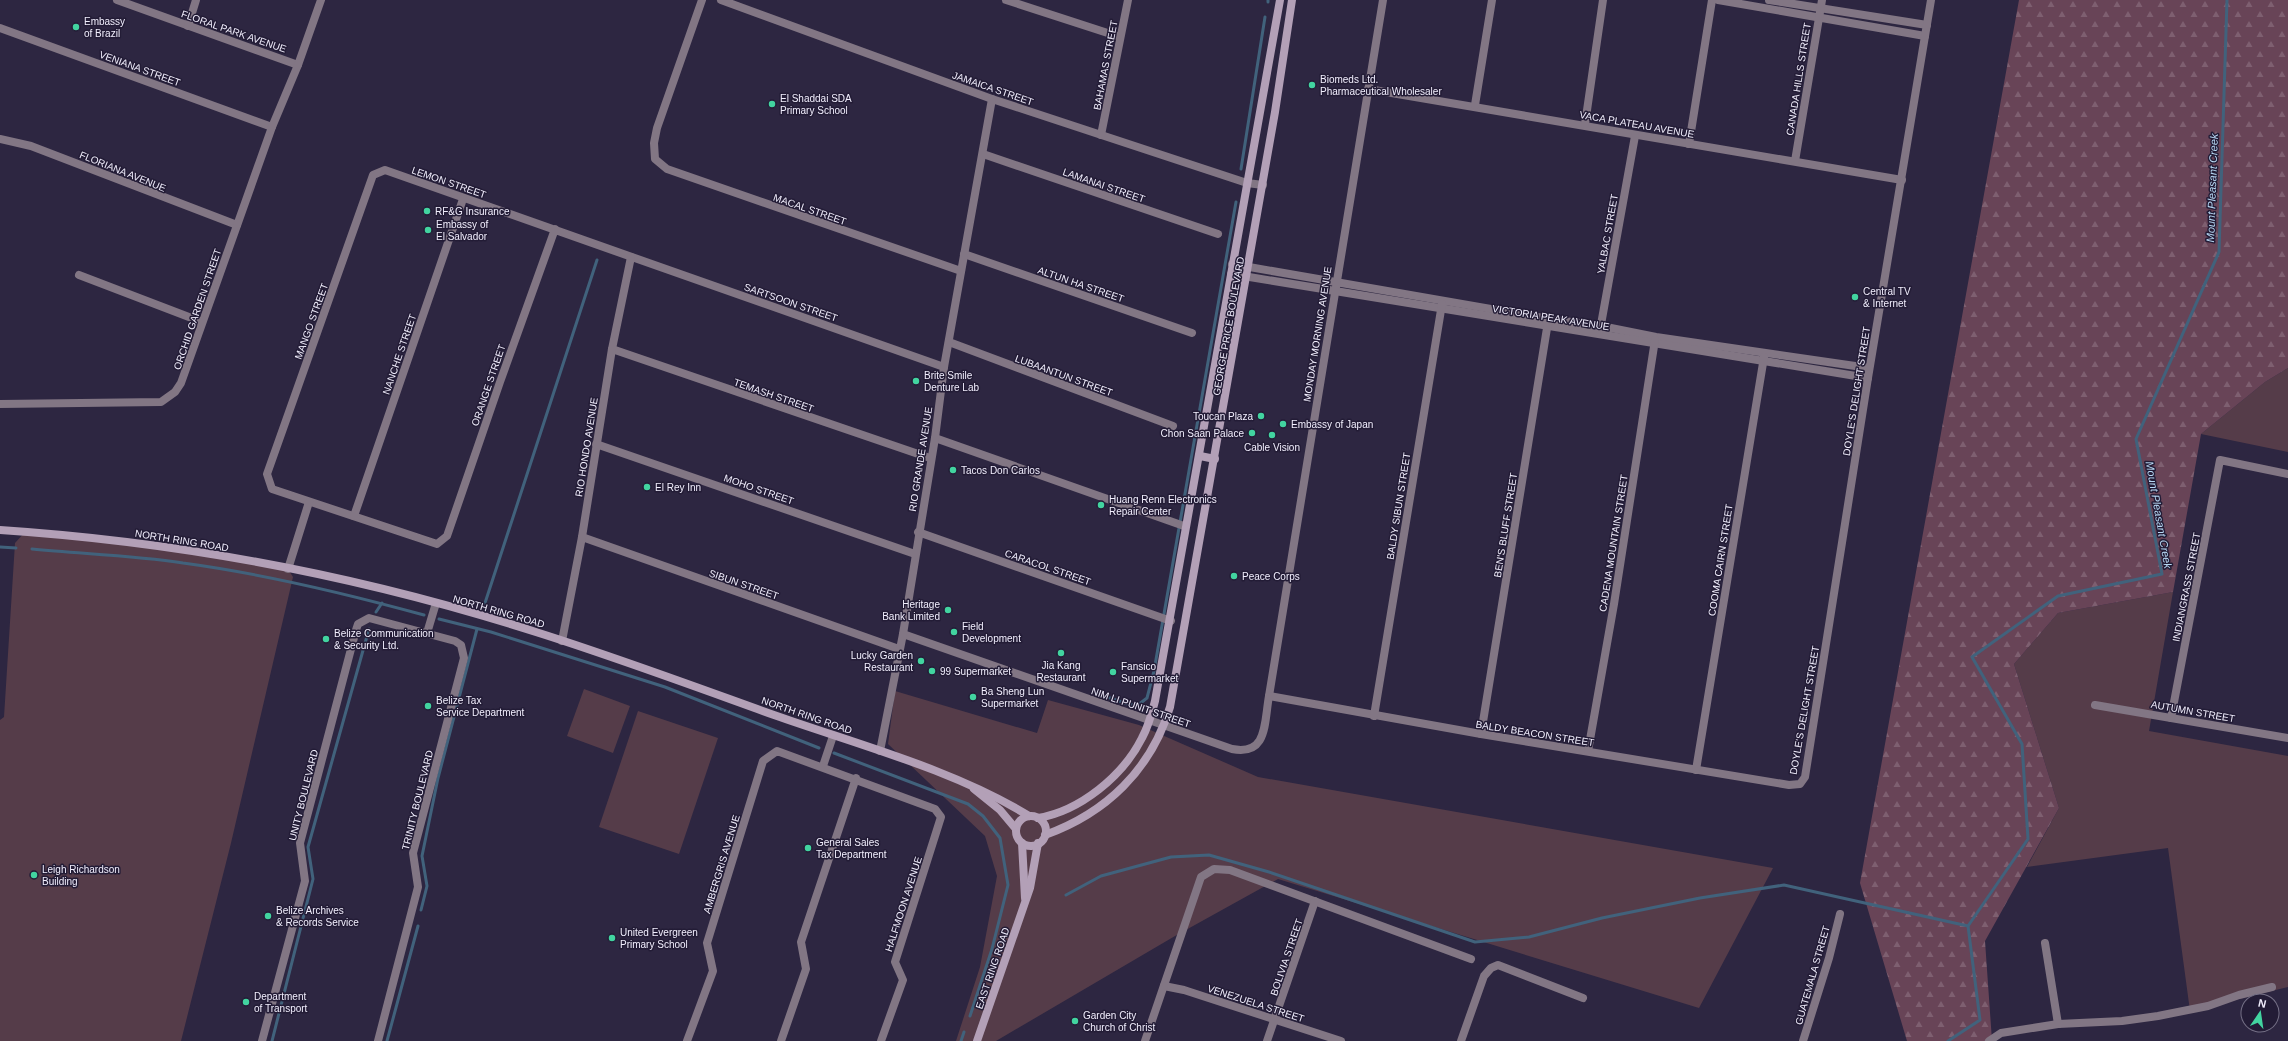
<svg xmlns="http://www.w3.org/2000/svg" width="2288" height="1041" viewBox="0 0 2288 1041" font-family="Arial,sans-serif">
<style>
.grass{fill:#553c49}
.forest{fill:url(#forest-firs)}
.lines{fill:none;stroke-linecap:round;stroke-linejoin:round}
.stream{stroke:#41627c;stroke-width:3}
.minor{stroke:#827684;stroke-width:8}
.secondary{stroke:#b3a0b7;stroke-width:8}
.poi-dot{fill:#42d4a0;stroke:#231c36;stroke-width:1.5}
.labels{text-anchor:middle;stroke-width:3;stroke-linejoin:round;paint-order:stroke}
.poi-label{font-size:10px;fill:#f1eefd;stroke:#231c36;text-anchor:start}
.street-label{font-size:10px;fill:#f1eefd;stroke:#231c36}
.water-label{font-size:11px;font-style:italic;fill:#b8d9f5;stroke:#231c36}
</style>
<defs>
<pattern id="forest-firs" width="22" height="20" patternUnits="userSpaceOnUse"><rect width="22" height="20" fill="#684457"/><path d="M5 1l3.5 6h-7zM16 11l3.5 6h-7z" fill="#7e5f70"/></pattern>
</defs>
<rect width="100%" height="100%" fill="#2d2641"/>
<g class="grass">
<path d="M 2288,368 L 2288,452 L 2201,434 L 2265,382 Z"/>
<path d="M 25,532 L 75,536 L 288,569 L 293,577 L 231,843 L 181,1041 L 0,1041 L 0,720 L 4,717 L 15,543 Z"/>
<path d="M 2173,592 L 2149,731 L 2288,756 L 2288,987 L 2190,1011 L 2168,848 L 2027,867 L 2059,808 L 2014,664 L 2058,613 Z"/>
<path d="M 584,689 L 630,706 L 613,753 L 567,736 Z"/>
<path d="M 895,691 L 1037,733 L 1048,700 L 1139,725 L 1258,777 L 1773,868 L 1699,1008 L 1278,879 L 1175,936 L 996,1041 L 956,1041 L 980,967 L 997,876 L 985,836 L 888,744 Z"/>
<path d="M 638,711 L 718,738 L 679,854 L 599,827 Z"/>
</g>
<path class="forest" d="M 2019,0 L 2288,0 L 2288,368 L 2265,382 L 2201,434 L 2173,592 L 2058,613 L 2014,664 L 2059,808 L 1985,941 L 1992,1041 L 1907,1041 L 1860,883 Z"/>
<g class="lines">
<g class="stream">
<path d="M 1268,2 L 1268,0"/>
<path d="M 1241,169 L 1265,17"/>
<path d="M 0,547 L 16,548"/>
<path d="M 32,549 C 82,554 133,555 183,563 C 265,574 344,593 424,615"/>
<path d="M 485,603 L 597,260"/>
<path d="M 376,612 L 382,603"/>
<path d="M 439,619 L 491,632 L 665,687 L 819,748"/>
<path d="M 1095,693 L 1128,704 L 1138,705 L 1147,698 L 1154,671 L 1236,202"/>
<path d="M 834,753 L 968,804 L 983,816 L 1000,838 L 1008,885 L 992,949 L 970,1016"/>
<path d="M 1066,895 L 1101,876 L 1171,857 L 1209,855 L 1269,872 L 1475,942 L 1529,937 L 1602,918 L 1700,898 L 1784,885 L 1968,926"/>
<path d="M 421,910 L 427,886 L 422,856 L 438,778 L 477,629"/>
<path d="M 272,1041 L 313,879 L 308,847 L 369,629"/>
<path d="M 387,1041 L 418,926"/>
<path d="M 961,1041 L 964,1032"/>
<path d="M 1948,1041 L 1980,1020 L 1968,926 L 2028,839 L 2022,744 L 1972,657 L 2058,596 L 2162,574 L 2136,439 L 2219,252 L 2227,0"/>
</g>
<g class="minor">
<path d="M 117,0 L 298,65"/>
<path d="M 702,0 L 657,128 L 654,143 L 655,159 L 667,169 L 961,271"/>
<path d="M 721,0 L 992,99 L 1247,183 L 1263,185"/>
<path d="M 1006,0 L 1120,37"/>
<path d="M 1718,0 L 1925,36"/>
<path d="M 1769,0 L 1927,25"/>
<path d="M 188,26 L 196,0"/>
<path d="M 0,28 L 272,127"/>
<path d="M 1368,89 L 1902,180"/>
<path d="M 1475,105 L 1492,0"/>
<path d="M 1585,124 L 1603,0"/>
<path d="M 1101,135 L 1128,0"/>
<path d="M 0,139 L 31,146 L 237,225"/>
<path d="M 1689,144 L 1712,0"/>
<path d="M 983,154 L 1218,234"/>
<path d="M 1795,161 L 1822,0"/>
<path d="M 555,229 L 500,382 L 447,536 L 437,544 L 272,489 L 267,474 L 373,175 L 385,170 L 944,367"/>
<path d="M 964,254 L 1192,333"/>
<path d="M 1232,264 L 1549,319 L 1601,326 L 1656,337 L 1869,368"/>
<path d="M 1231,274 L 1868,378"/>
<path d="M 79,275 L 202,322"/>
<path d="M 1600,330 L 1635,136"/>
<path d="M 949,342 L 1173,426"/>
<path d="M 612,349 L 930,458"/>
<path d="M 0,404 L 161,402 L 175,392 L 181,383 L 272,127 L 298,65 L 321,0"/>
<path d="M 935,438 L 1184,526"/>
<path d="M 596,444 L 915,554"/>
<path d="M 354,516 L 463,199"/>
<path d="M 918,532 L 1171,621"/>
<path d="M 582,537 L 899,649"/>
<path d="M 288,569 L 309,502"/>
<path d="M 427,633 L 436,603"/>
<path d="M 903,634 L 1232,749 C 1268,756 1264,723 1269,696 L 1383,0"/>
<path d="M 562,641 L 582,537 L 612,349 L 631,257"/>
<path d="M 1269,696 L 1481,734 L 1789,785 L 1800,784 L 1805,777 L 1868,378 L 1931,0"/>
<path d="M 2095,705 L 2288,738"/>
<path d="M 1374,716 L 1442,304"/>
<path d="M 2171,718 L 2220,460 L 2288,474"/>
<path d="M 1481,734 L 1548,322"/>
<path d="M 880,751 L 903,634 L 935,438 L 944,367 L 992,99"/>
<path d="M 1588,751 L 1614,604 L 1655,340"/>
<path d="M 823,766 L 833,736"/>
<path d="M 1696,770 L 1764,357"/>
<path d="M 2045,943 L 2058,1024"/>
<path d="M 1164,986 L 1184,990 L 1341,1041"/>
<path d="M 262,1041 L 305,881 L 300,843 L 356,630 L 358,624 L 369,618 L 455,641 L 461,645 L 464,658 L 413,853 L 418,887 L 378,1041"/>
<path d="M 687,1041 L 713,971 L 707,943 L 763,761 L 777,751 L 935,809 L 941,817 L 895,962 L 903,980 L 881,1041"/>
<path d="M 781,1041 L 806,969 L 801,942 L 856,778"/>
<path d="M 1145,1041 L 1201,877 L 1214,869 L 1230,870 L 1471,959"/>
<path d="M 1267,1041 L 1315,901"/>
<path d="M 1461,1041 L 1484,976 L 1491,968 L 1498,965 L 1583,998"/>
<path d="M 1803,1041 L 1829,958 L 1840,914"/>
<path d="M 1989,1041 L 2001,1033 L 2058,1024 L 2122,1021 L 2158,1016 L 2208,1006 L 2239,995 L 2272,987"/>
</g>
<g class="secondary">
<path d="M 1200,456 L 1215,459"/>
<path d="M 0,530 C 182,542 365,577 539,633 C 618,658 696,687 774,715 C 856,744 955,770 1029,816"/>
<path d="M 974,789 L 1000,810 L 1016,829"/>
<circle cx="1031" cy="831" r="15"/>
<path d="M 1038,818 C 1080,811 1123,776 1142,738 C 1148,727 1152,713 1155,701 L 1280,0"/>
<path d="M 1045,835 C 1106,813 1151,770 1170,707 L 1275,112 L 1292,0"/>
<path d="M 1022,843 L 1025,898"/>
<path d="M 977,1041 L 1030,888 L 1038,843"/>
</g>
</g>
<g class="poi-dot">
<circle cx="76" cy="27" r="4"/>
<circle cx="1312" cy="85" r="4"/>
<circle cx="772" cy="104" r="4"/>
<circle cx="427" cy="211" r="4"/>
<circle cx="428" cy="230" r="4"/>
<circle cx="1855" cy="297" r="4"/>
<circle cx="916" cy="381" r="4"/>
<circle cx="1261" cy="416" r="4"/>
<circle cx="1283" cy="424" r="4"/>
<circle cx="1252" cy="433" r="4"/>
<circle cx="1272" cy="435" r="4"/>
<circle cx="953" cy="470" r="4"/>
<circle cx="647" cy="487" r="4"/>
<circle cx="1101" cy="505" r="4"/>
<circle cx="1234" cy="576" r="4"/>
<circle cx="948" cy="610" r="4"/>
<circle cx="954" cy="632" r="4"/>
<circle cx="326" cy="639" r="4"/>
<circle cx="1061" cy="653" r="4"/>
<circle cx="921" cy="661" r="4"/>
<circle cx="932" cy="671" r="4"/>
<circle cx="1113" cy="672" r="4"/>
<circle cx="973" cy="697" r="4"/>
<circle cx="428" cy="706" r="4"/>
<circle cx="808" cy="848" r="4"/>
<circle cx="34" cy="875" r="4"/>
<circle cx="268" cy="916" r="4"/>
<circle cx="612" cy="938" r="4"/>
<circle cx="246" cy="1002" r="4"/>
<circle cx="1075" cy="1021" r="4"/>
</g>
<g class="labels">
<g class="poi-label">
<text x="84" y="25">Embassy<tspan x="84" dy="12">of Brazil</tspan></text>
<text x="1320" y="83">Biomeds Ltd.<tspan x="1320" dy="12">Pharmaceutical Wholesaler</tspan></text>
<text x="780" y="102">El Shaddai SDA<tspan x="780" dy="12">Primary School</tspan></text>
<text x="435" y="215">RF&amp;G Insurance</text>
<text x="436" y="228">Embassy of<tspan x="436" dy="12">El Salvador</tspan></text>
<text x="1863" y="295">Central TV<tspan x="1863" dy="12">&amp; Internet</tspan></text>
<text x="924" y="379">Brite Smile<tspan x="924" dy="12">Denture Lab</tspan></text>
<text x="1253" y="420" text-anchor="end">Toucan Plaza</text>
<text x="1291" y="428">Embassy of Japan</text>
<text x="1244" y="437" text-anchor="end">Chon Saan Palace</text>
<text x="1272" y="451" text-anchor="middle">Cable Vision</text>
<text x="961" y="474">Tacos Don Carlos</text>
<text x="655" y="491">El Rey Inn</text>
<text x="1109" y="503">Huang Renn Electronics<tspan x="1109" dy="12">Repair Center</tspan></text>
<text x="1242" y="580">Peace Corps</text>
<text x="940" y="608" text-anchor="end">Heritage<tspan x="940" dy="12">Bank Limited</tspan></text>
<text x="962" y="630">Field<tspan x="962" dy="12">Development</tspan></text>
<text x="334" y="637">Belize Communication<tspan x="334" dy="12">&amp; Security Ltd.</tspan></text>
<text x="913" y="659" text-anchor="end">Lucky Garden<tspan x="913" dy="12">Restaurant</tspan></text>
<text x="1061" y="669" text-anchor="middle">Jia Kang<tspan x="1061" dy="12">Restaurant</tspan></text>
<text x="1121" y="670">Fansico<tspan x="1121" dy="12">Supermarket</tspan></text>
<text x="940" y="675">99 Supermarket</text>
<text x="981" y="695">Ba Sheng Lun<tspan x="981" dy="12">Supermarket</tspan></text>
<text x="436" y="704">Belize Tax<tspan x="436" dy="12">Service Department</tspan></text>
<text x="816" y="846">General Sales<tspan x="816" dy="12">Tax Department</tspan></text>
<text x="42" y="873">Leigh Richardson<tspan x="42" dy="12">Building</tspan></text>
<text x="276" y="914">Belize Archives<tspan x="276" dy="12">&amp; Records Service</tspan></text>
<text x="620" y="936">United Evergreen<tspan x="620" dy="12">Primary School</tspan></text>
<text x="254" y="1000">Department<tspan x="254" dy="12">of Transport</tspan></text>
<text x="1083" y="1019">Garden City<tspan x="1083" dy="12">Church of Christ</tspan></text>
</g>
<g class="street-label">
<text transform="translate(234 31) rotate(19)" y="4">FLORAL PARK AVENUE</text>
<text transform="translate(1105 65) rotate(-79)" y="4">BAHAMAS STREET</text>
<text transform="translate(140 68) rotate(20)" y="4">VENIANA STREET</text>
<text transform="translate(1798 79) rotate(-81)" y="4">CANADA HILLS STREET</text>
<text transform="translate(993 88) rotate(19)" y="4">JAMAICA STREET</text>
<text transform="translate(1637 124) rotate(10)" y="4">VACA PLATEAU AVENUE</text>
<text transform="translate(123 171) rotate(22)" y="4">FLORIANA AVENUE</text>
<text transform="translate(449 182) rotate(19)" y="4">LEMON STREET</text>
<text transform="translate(1104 185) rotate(19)" y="4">LAMANAI STREET</text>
<text transform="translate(810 209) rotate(19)" y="4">MACAL STREET</text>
<text transform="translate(1607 234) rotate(-80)" y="4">YALBAC STREET</text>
<text transform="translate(1081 284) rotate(19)" y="4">ALTUN HA STREET</text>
<text transform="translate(791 302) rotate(19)" y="4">SARTSOON STREET</text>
<text transform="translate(197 309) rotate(-71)" y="4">ORCHID GARDEN STREET</text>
<text transform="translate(1551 317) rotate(9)" y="4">VICTORIA PEAK AVENUE</text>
<text transform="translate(311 321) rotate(-70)" y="4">MANGO STREET</text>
<text transform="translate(1228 326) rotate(-80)" y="4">GEORGE PRICE BOULEVARD</text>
<text transform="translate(1317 334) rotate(-81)" y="4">MONDAY MORNING AVENUE</text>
<text transform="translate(399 354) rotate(-71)" y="4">NANCHE STREET</text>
<text transform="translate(1064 375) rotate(20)" y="4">LUBAANTUN STREET</text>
<text transform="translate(488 385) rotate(-71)" y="4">ORANGE STREET</text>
<text transform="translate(1856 391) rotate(-81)" y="4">DOYLE'S DELIGHT STREET</text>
<text transform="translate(774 395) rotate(19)" y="4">TEMASH STREET</text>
<text transform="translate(586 447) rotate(-81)" y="4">RIO HONDO AVENUE</text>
<text transform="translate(920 459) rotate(-81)" y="4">RIO GRANDE AVENUE</text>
<text transform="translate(759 489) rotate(19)" y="4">MOHO STREET</text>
<text transform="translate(1398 506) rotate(-81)" y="4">BALDY SIBUN STREET</text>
<text transform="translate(1505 525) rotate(-81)" y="4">BEN'S BLUFF STREET</text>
<text transform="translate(182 540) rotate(9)" y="4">NORTH RING ROAD</text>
<text transform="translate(1613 543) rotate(-81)" y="4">CADENA MOUNTAIN STREET</text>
<text transform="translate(1720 560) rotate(-81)" y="4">COOMA CAIRN STREET</text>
<text transform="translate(1048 567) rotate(19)" y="4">CARACOL STREET</text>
<text transform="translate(744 584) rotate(19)" y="4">SIBUN STREET</text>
<text transform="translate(2186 587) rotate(-79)" y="4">INDIANGRASS STREET</text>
<text transform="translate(499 611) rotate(16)" y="4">NORTH RING ROAD</text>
<text transform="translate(1141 707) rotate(19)" y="4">NIM LI PUNIT STREET</text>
<text transform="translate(1804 710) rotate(-80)" y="4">DOYLE'S DELIGHT STREET</text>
<text transform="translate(2193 711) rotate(10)" y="4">AUTUMN STREET</text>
<text transform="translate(807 715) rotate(19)" y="4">NORTH RING ROAD</text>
<text transform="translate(1535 733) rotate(9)" y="4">BALDY BEACON STREET</text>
<text transform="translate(303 795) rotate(-76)" y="4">UNITY BOULEVARD</text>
<text transform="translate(417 800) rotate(-76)" y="4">TRINITY BOULEVARD</text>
<text transform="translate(721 864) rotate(-73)" y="4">AMBERGRIS AVENUE</text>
<text transform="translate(903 904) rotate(-72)" y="4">HALFMOON AVENUE</text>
<text transform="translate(1286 957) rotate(-71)" y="4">BOLIVIA STREET</text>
<text transform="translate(992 968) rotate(-71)" y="4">EAST RING ROAD</text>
<text transform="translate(1812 975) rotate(-74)" y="4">GUATEMALA STREET</text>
<text transform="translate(1256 1003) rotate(18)" y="4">VENEZUELA STREET</text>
</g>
<g class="water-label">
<text transform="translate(2212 188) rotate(-88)" y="4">Mount Pleasant Creek</text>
<text transform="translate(2159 515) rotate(80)" y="4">Mount Pleasant Creek</text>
</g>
</g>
<g transform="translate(2260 1013) rotate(13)"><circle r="19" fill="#231c36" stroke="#757086"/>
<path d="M0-3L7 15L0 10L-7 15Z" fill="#42d4a0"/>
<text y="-6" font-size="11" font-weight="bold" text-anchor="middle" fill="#f1eefd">N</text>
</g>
</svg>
